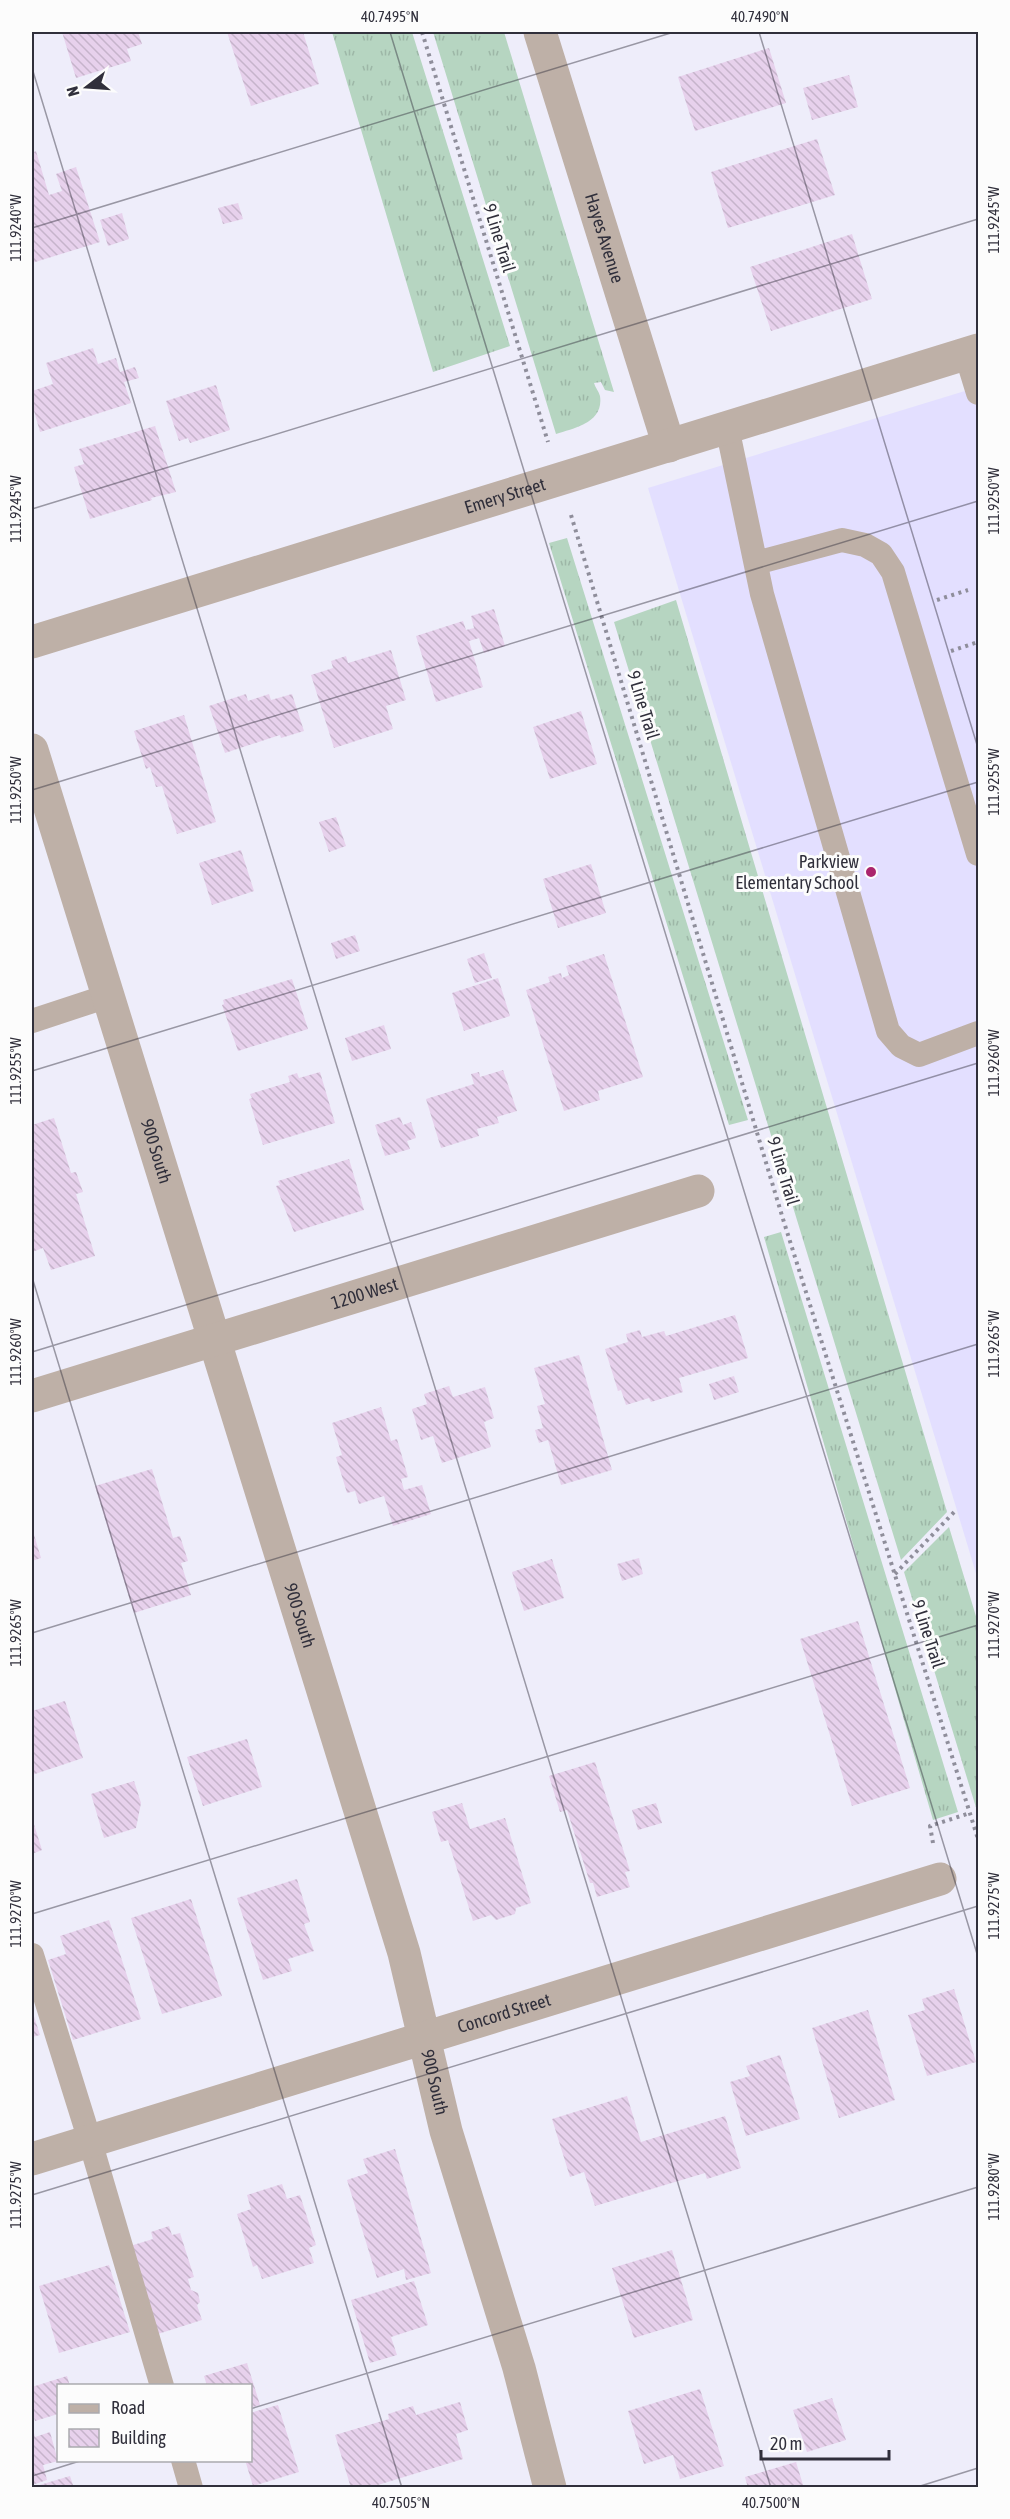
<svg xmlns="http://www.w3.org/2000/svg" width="1010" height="2519" font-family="'Asap Condensed',sans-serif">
  <defs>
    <pattern id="grass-tufts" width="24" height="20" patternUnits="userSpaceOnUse" patternTransform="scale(1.5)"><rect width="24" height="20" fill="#b6d5c1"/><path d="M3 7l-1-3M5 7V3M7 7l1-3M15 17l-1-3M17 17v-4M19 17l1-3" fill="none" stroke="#9db7a7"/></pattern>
    <pattern id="building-back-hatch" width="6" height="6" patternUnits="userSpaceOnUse" patternTransform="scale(1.5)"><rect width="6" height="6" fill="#e7d1ec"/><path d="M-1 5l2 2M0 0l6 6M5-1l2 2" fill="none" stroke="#c6b4cb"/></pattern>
  </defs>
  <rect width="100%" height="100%" fill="#eeedfa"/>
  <!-- built -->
  <path fill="#e3dfff" d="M978,387V1580L648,488Z"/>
  <!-- grass -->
  <path fill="url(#grass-tufts)" d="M332,32H412L510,346L433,372Z
    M433,32H504L614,392L605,390L601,382L594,383C595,387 599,392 600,396C604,423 574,428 556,434Z
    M567,538L748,1120L729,1125L549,543Z
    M676,600L947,1512L901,1560L614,622Z
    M781,1232L958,1812L933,1820L764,1237Z
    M949,1527L978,1623V1814L904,1572Z"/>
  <!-- building -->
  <path fill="url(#building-back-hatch)" d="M62,32H138L142,44L127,49L131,61L76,78Z
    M227,32H303L319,84L251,106Z
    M769,48L786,103L695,131L678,77Z
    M849,75L858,107L812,120L803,88Z
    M817,139L835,195L728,228L711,172Z
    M36,151L49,195L62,191L56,174L76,167L100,242L32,263V153Z
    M238,203L243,219L223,224L218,208Z
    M122,213L129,239L108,246L100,220Z
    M852,234L872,299L771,331L750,267Z
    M93,348L98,364L116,358L120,372L135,367L139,378L124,382L131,403L40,432L32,404V391L53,384L46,363Z
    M216,385L230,430L190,443L188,438L179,441L166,401Z
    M155,426L176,492L151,498L152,500L90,519L74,467L84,464L79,449Z
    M494,609L505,646L484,653L479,638L469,641L483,687L436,702L416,636L463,621L466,630L474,628L471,616Z
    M391,650L406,700L386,706L393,729L334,748L311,675L333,668L331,661L346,656L348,663Z
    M246,694L248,701L269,694L271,700L292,694L304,731L281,738L280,735L225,753L209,706Z
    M581,711L597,764L550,779L533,727Z
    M184,715L216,822L177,834L162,786L156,787L150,767L146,769L134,731Z
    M336,817L346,846L329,852L319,822Z
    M241,850L254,891L212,905L199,863Z
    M591,864L606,913L558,928L543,879Z
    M355,935L360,951L336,959L331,943Z
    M484,953L492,978L475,983L467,959Z
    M604,954L643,1077L598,1091L600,1100L564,1111L526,990L550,982L548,977L561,973L562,978L569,975L566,966Z
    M498,978L510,1016L464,1031L452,993Z
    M292,979L308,1029L238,1051L222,1005L224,1004L223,1000Z
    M384,1025L391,1049L352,1061L345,1038Z
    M503,1070L517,1111L497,1117L499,1123L477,1129L479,1136L441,1148L426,1099L474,1084L471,1074L479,1072L480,1077Z
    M320,1072L335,1123L263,1145L249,1099L252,1098L250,1094L290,1082L288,1076L297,1073L299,1078Z
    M400,1117L403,1125L411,1122L416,1138L407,1141L410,1149L385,1156L375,1125Z
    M54,1118L71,1173L76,1172L83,1192L76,1194L95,1256L51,1270L43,1248L32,1252V1125Z
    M349,1159L364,1210L294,1232L276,1186L280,1185L278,1181Z
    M735,1315L748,1358L679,1378L683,1392L651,1402L649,1398L626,1405L621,1390L618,1391L605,1349L628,1342L626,1334L640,1330L642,1337L664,1331L666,1336Z
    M579,1355L612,1470L561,1485L548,1440L539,1443L535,1430L543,1428L537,1406L545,1404L534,1368Z
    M734,1376L739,1392L714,1400L709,1384Z
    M449,1386L453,1397L485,1387L494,1418L484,1422L491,1447L442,1463L433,1436L421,1440L412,1409L427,1404L424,1394Z
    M381,1407L391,1441L397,1439L408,1477L401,1479L404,1490L422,1485L431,1514L393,1526L384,1496L359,1504L355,1491L347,1493L336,1457L342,1455L332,1423Z
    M152,1469L173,1538L180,1536L188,1561L181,1563L191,1595L134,1613L95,1486Z
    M32,1528L41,1558L32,1561Z
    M639,1558L643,1574L622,1581L617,1564Z
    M552,1559L564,1598L524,1611L512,1572Z
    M858,1621L910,1788L852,1806L800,1639Z
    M65,1701L83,1758L32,1775V1711Z
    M247,1739L262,1787L203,1806L187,1757Z
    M595,1762L630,1871L625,1872L630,1887L597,1897L593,1883H590L567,1810L560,1812L549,1776Z
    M134,1781L141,1803L136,1828L104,1838L91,1794Z
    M462,1803L470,1829L505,1818L531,1903L516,1908L515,1914L496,1920L491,1915L473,1921L448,1840L441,1842L432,1812Z
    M656,1803L662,1823L638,1830L632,1810Z
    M32,1818L42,1850L32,1854Z
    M297,1879L310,1922L304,1924L314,1951L288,1959L292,1971L263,1980L237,1898Z
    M191,1899L222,1996L162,2014L131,1918Z
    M109,1920L141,2019L73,2040L48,1960L66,1954L60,1936Z
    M954,1989L976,2062L927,2076L908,2015L925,2010L922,1999Z
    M32,2010L40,2035L32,2037Z
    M868,2010L895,2100L839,2118L812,2028Z
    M780,2055L800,2119L746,2136L730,2082L750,2076L746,2066Z
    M627,2096L641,2142L725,2116L741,2168L707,2179L705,2173L595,2206L584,2172L570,2177L552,2119Z
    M395,2149L431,2273L406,2280L404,2269L377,2278L347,2180L368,2173L363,2159Z
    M282,2184L287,2199L300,2195L316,2245L309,2248L314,2263L262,2279L257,2265L253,2267L237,2214L251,2209L247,2195Z
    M169,2226L172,2235L180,2233L194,2277L188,2279L191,2290L198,2293L200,2302L197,2305L202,2320L158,2334L130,2246L153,2239L151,2232Z
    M672,2250L693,2320L634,2338L612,2268Z
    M109,2265L130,2332L59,2353L39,2286Z
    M414,2281L428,2325L391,2337L397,2355L370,2363L351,2300Z
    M247,2363L260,2405L250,2408V2386H207L204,2376Z
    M67,2376L70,2386H58V2414L35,2421L32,2409V2387Z
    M700,2389L724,2466L680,2479L673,2455L644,2464L628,2411Z
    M832,2398L846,2440L807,2452L793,2410Z
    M460,2402L468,2430L456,2434L463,2459L368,2488H351L335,2435L389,2419L388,2414L413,2406L416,2415Z
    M278,2405L299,2472L253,2486L245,2460H250V2413Z
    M50,2432L58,2461L43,2465L47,2480L32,2485V2434L34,2433L35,2437Z
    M796,2462L804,2488H748L745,2477Z
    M70,2476L74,2488H34L33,2487Z"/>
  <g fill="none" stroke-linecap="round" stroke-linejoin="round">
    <!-- path -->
    <path stroke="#8f8e9b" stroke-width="4" stroke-dasharray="3 4.5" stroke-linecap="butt" d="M422,32L548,442
      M571,515L783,1219L978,1839
      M937,600L968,590
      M951,651L978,642
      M895,1574L957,1509
      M933,1843L930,1826L970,1813"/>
    <!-- service -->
    <path stroke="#beb0a7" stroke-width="24" d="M966,354L978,393
      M727,427L762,594L888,1031L901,1046L919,1055L978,1033
      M756,563L842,540L865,545L881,554L893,572L978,854
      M32,1021L108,996
      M32,1955L90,2141L162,2386
      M183,2460L191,2488"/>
    <!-- minor -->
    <g stroke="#beb0a7" stroke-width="33">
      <path id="s1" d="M540,32L669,446"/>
      <path id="s2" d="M32,642L978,350"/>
      <path id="s3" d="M32,750L404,1953L446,2131L519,2368L550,2488"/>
      <path id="s4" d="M32,1396L698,1191"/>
      <path id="s5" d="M32,2159L940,1879"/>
    </g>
  </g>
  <!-- ticks -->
  <path fill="none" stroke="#302f3b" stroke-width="1.5" stroke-opacity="0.45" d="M390,32L978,1957M759,32L978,748M32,68L771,2488M32,228L674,32M32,509L978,219M32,790L978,501M32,1071L978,782M32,1277L402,2488M32,1352L978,1063M32,1633L978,1344M32,1914L978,1625M32,2195L978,1906M250,2409L978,2187M32,2476L83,2460M32,2486V2488M914,2488L978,2468"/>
  <!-- markers -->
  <circle fill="#ab256d" stroke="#fcfcfc" stroke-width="2" cx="871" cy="872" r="6"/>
  <g text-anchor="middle" stroke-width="6" stroke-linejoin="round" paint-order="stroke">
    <!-- street labels -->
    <g font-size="18" fill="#302f3b" stroke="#fcfcfc">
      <text transform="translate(499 238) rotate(73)" y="6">9 Line Trail</text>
      <text dy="6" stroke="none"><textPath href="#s1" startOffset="216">Hayes Avenue</textPath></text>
      <text dy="6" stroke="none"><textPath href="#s2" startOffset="495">Emery Street</textPath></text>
      <text transform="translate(643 705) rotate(73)" y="6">9 Line Trail</text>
      <text dy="6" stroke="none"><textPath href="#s3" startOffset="420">900 South</textPath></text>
      <text transform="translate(783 1171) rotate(73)" y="6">9 Line Trail</text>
      <text dy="6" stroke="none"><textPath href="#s4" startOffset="348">1200 West</textPath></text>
      <text dy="6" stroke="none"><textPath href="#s3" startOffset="906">900 South</textPath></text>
      <text transform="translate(928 1634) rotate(72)" y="6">9 Line Trail</text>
      <text dy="6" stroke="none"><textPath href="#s5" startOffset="494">Concord Street</textPath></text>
      <text dy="6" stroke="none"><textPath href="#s3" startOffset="1392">900 South</textPath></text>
    </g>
    <!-- poi labels -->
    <g font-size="18" fill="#302f3b" stroke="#fcfcfc" text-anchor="end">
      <text x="859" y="868">Parkview<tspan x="859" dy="21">Elementary School</tspan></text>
    </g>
  </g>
  <!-- border -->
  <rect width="1010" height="2519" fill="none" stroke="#fcfcfc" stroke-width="66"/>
  <!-- legend -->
  <rect x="57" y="2384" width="195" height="78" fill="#fcfcfc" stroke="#aaaaaf" stroke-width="1.5"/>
  <rect x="69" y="2404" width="30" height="9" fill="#beb0a7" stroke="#aaaaaf" stroke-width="1.5"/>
  <text x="111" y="2414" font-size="18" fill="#302f3b">Road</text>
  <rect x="69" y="2429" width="30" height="18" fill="url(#building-back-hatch)" stroke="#aaaaaf" stroke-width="1.5"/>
  <text x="111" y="2444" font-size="18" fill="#302f3b">Building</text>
  <!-- north arrow -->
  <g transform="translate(87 87) rotate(253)" stroke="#fcfcfc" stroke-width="4.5" paint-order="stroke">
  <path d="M0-4.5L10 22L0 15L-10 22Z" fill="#302f3b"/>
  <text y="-9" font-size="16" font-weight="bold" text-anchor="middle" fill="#302f3b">N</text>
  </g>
  <!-- scale -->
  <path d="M761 2450v9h128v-9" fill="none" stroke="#302f3b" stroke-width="3"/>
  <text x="770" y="2450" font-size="18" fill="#302f3b" stroke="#fcfcfc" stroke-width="4.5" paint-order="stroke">20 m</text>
  <rect x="33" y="33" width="944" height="2453" fill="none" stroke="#302f3b" stroke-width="2"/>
  <g font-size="15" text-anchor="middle" fill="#302f3b">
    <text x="390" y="22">40.7495°N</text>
    <text x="760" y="22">40.7490°N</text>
    <text transform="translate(994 220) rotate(-90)" y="5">111.9245°W</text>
    <text transform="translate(16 228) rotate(-90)" y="5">111.9240°W</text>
    <text transform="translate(994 501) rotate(-90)" y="5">111.9250°W</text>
    <text transform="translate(16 509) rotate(-90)" y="5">111.9245°W</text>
    <text transform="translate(994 782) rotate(-90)" y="5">111.9255°W</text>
    <text transform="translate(16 790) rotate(-90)" y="5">111.9250°W</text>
    <text transform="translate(994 1063) rotate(-90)" y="5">111.9260°W</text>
    <text transform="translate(16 1071) rotate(-90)" y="5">111.9255°W</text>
    <text transform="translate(994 1344) rotate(-90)" y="5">111.9265°W</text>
    <text transform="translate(16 1352) rotate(-90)" y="5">111.9260°W</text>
    <text transform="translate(994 1625) rotate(-90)" y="5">111.9270°W</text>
    <text transform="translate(16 1633) rotate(-90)" y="5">111.9265°W</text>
    <text transform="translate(994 1906) rotate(-90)" y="5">111.9275°W</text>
    <text transform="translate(16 1914) rotate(-90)" y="5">111.9270°W</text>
    <text transform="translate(994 2187) rotate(-90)" y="5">111.9280°W</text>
    <text transform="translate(16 2195) rotate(-90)" y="5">111.9275°W</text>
    <text x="401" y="2508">40.7505°N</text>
    <text x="771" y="2508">40.7500°N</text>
  </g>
</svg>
